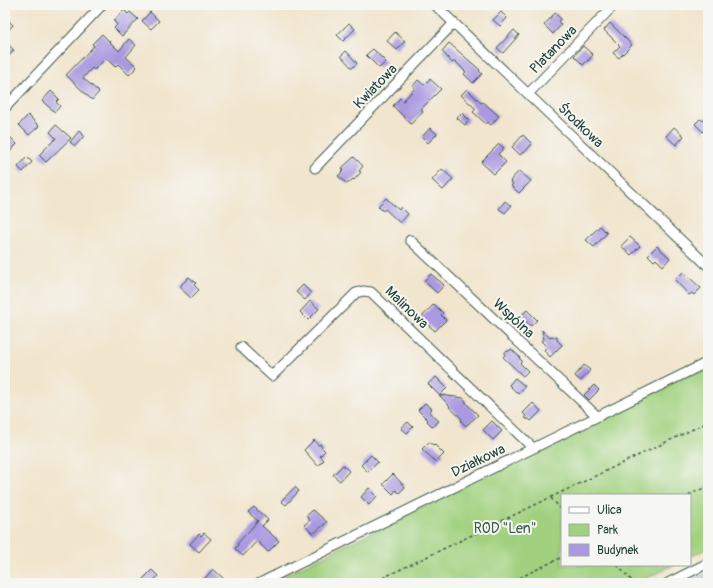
<svg xmlns="http://www.w3.org/2000/svg" width="713" height="588" font-family="Pangolin,sans-serif">
  <rect width="100%" height="100%" fill="#f6f6f2"/>
  <filter id="ink" filterUnits="userSpaceOnUse"><feTurbulence type="fractalNoise" baseFrequency=".025" numOctaves="2"/><feDisplacementMap in="SourceGraphic" scale="8" xChannelSelector="R" yChannelSelector="G"/><feConvolveMatrix kernelMatrix="1 2 1 2 8 2 1 2 1" color-interpolation-filters="sRGB"/></filter>
  <filter id="wash" filterUnits="userSpaceOnUse"><feTurbulence type="fractalNoise" baseFrequency=".012" numOctaves="4" result="noise"/><feDisplacementMap in="SourceGraphic" scale="16" xChannelSelector="R" yChannelSelector="G"/><feGaussianBlur stdDeviation="0.9" result="paint"/><feColorMatrix in="noise" values="0 0 0 0 0 0 0 0 0 0 0 0 0 0 0 0 0 1.4 0 .05"/><feComposite in="paint" operator="in"/></filter>
  <g filter="url(#wash)">
    <rect width="100%" height="100%" fill="#f1e5cd"/>
    <!-- industrial -->
    <path fill="#bac4de" d="M708,570V583H682Z"/>
    <!-- green -->
    <path fill="#a1d17f" stroke="#60875a" d="M708,365V548L690,557V495H562V565H674L637,583H269Z"/>
    <g id="blocks">
      <!-- building -->
      <path fill="#aa98e1" d="M124,10L128,14L130,12L138,19L122,36L114,28L117,25L114,21Z
        M150,12L159,21L151,29L142,21Z
        M501,12L507,18L500,26L493,20Z
        M555,13L561,19L558,21L561,25L553,34L544,25Z
        M5,17L13,25L5,34Z
        M349,23L355,29L343,41L337,35Z
        M610,23L632,45L619,58L613,53L620,46L604,30Z
        M514,30L519,35L503,53L497,48Z
        M395,32L405,41L397,50L387,41Z
        M102,34L119,51L129,39L136,45L126,57L137,67L129,75L118,64L115,67L106,58L94,70L92,68L83,78L99,92L92,100L66,75L94,46L92,44Z
        M5,42L14,50L5,60Z
        M449,43L480,70L479,71L482,74L473,83L464,74L466,72L455,61L452,63L442,51Z
        M583,46L593,55L588,61V60L583,65L574,56Z
        M373,49L386,62L379,68L366,55Z
        M346,51L357,63L352,68L341,56Z
        M430,79L441,89L421,109L423,111L411,124L393,106L400,98L403,101L415,88L413,86L418,80L424,85Z
        M467,89L481,103L483,102L499,116L491,125L488,122L486,124L473,112L476,109L461,95Z
        M51,91L59,99L56,102L60,106L55,112L42,101Z
        M462,113L469,120L465,125L457,118Z
        M28,115L39,126L29,135L19,125Z
        M708,115V126L703,132L695,124L700,119L703,121Z
        M56,125L71,138L46,162L39,155L56,138L50,132Z
        M674,127L684,136L676,145L666,136Z
        M430,128L437,134L428,143L422,137Z
        M79,131L84,136L75,146L70,142Z
        M5,132L17,144L5,157Z
        M523,135L532,144L524,153L523,152L520,155L512,147Z
        M499,144L504,148L498,154L506,162L494,174L481,162Z
        M27,157L32,162L23,172L18,167Z
        M354,157L363,166L359,171L361,172L354,180L353,179L347,184L338,176L344,170L342,168Z
        M442,169L453,179L443,190L432,180Z
        M519,171L531,181L519,193L511,186L513,184L510,181Z
        M386,198L399,210L401,207L408,214L400,223L385,209L383,211L378,206Z
        M505,201L511,206L505,213L499,209Z
        M600,226L607,233L594,247L586,240Z
        M630,237L640,246L631,255L621,246Z
        M657,246L670,258L663,266L656,259L654,261L648,255Z
        M683,272L701,288L694,295L692,293L689,295L675,280Z
        M431,274L444,285L437,293L424,281Z
        M189,277L196,283L194,285L199,290L191,298L179,287Z
        M303,285L311,293L305,300L296,292Z
        M310,301L319,309L308,320L300,312Z
        M434,304L443,313L441,315L446,320L435,331L427,324L425,326L419,320Z
        M527,310L537,320L531,326L520,316Z
        M542,330L550,338L552,336L554,337H557V340L562,345L550,357L544,350L547,347L541,341L544,339Z
        M511,349L520,357L519,358L522,361L520,363L528,371L523,376L503,357L505,355V352L509,351Z
        M584,365L590,370L581,381L575,376Z
        M436,377L447,388L440,395L463,398L466,401V403L478,415L466,426L461,421L462,419L449,407L450,406L428,384Z
        M515,378L525,386L518,394L509,385Z
        M594,385L599,390L589,400L584,395Z
        M425,403L432,409L429,412L439,421L433,427L427,421L428,420L418,410Z
        M533,403L541,411L531,421L529,419H526L525,415L523,413Z
        M492,421L502,431L493,440L483,430Z
        M408,422L413,427L407,433L401,428Z
        M314,440L318,445L321,444V447L325,451L320,456L324,460L318,466L304,450Z
        M429,442L433,445L434,444L444,454L436,462L422,449Z
        M371,455L378,462L368,472L361,465Z
        M343,465L349,471L340,481L333,475Z
        M393,474L405,487L399,493L396,490L393,494L383,484Z
        M295,487L299,491L286,505L281,501Z
        M369,488L377,496L369,505L361,497Z
        M254,507L268,520L262,526L279,541L268,552L257,541L243,556L235,549L238,545L237,544L258,521L248,512Z
        M313,510L327,522L313,534L304,525L310,520L306,516Z
        M204,533L211,539L199,552L190,544L199,534L201,536Z
        M213,569L223,578L219,583H209L204,579Z
        M152,570L158,576L152,583H139Z"/>
    </g>
  </g>
  <g filter="url(#ink)">
    <use href="#blocks" fill-opacity="0" stroke="#3e564b" stroke-width="1"/>
    <g fill="none" stroke-linecap="round" stroke-linejoin="round">
      <defs>
        <path id="minor" d="M435,5L708,266
          M528,94L614,5
          M5,108L102,5
          M315,168L454,23
          M410,240L597,416
          M241,347L272,376L356,293L363,291L371,292L533,448
          M260,583L708,362
          M668,583L708,563"/>
      </defs>
      <!-- minor casing -->
      <use href="#minor" stroke="#3e564b" stroke-width="11"/>
      <!-- path -->
      <path stroke="#3e564b" stroke-width="1.5" stroke-dasharray="3 3" stroke-linecap="butt" d="M689,495L708,486
        M551,498L562,510
        M617,565L634,583
        M372,583L708,422
        M509,583L562,557"/>
      <!-- minor -->
      <use href="#minor" stroke="#fff" stroke-width="9"/>
    </g>
  </g>
  <g text-anchor="middle" stroke-width="4" stroke-linejoin="round" paint-order="stroke">
    <!-- street labels -->
    <g font-size="14" fill="#1f3d34" stroke="#f6f6f2">
      <text transform="translate(553 49) rotate(-46)" y="5">Platanowa</text>
      <text transform="translate(375 86) rotate(-46)" y="5">Kwiatowa</text>
      <text transform="translate(581 125) rotate(44)" y="5">Środkowa</text>
      <text transform="translate(407 307) rotate(44)" y="5">Malinowa</text>
      <text transform="translate(514 318) rotate(43)" y="5">Wspólna</text>
      <text transform="translate(478 460) rotate(-26)" y="5">Działkowa</text>
    </g>
    <!-- park labels -->
    <g font-size="14" fill="#395b43" stroke="#f6f6f2">
      <text x="505" y="533">ROD "Len"</text>
    </g>
  </g>
  <!-- margin -->
  <rect width="713" height="588" fill="none" stroke="#f6f6f2" stroke-width="20"/>
  <!-- legend -->
  <rect x="561" y="494" width="130" height="72" fill="#f6f6f2" stroke="#a0aca6"/>
  <rect x="569" y="507" width="20" height="6" fill="#ffffff" stroke="#a0aca6"/>
  <text x="597" y="514" font-size="12" fill="#1f3d34">Ulica</text>
  <rect x="569" y="524" width="20" height="12" fill="#a1d17f" stroke="#a0aca6"/>
  <text x="597" y="534" font-size="12" fill="#1f3d34">Park</text>
  <rect x="569" y="544" width="20" height="12" fill="#aa98e1" stroke="#a0aca6"/>
  <text x="597" y="554" font-size="12" fill="#1f3d34">Budynek</text>
</svg>
